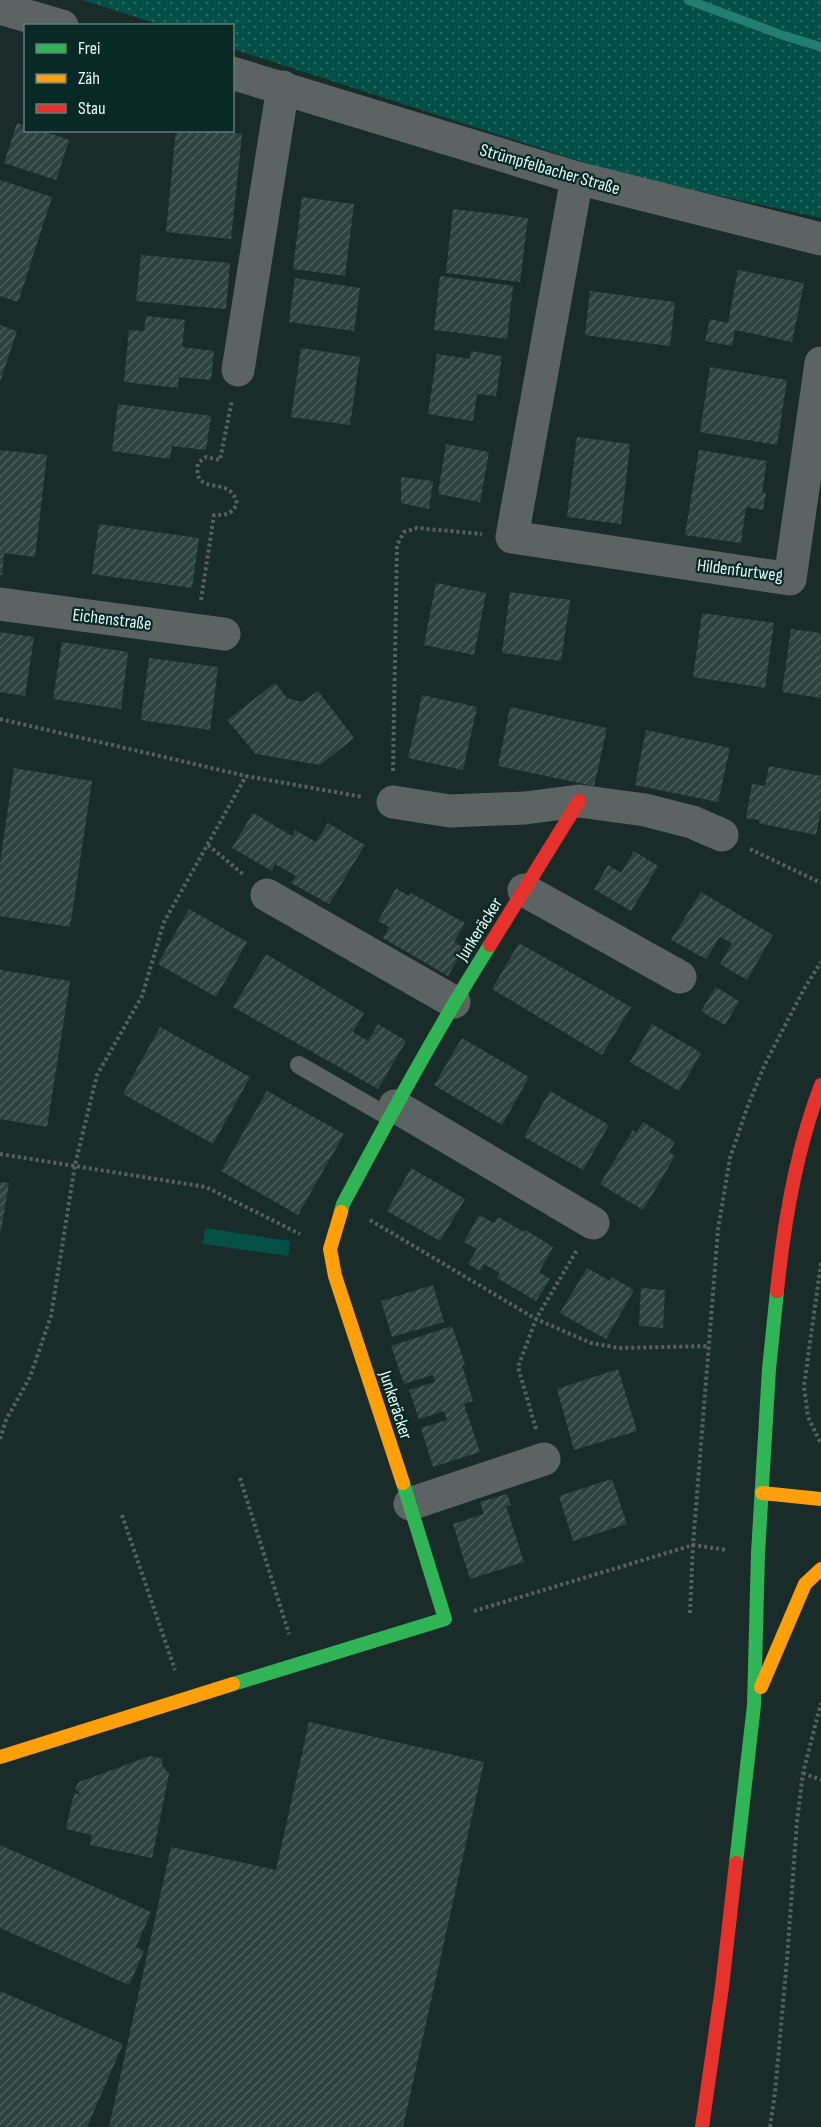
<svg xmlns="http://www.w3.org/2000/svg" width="821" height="2127" font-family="'Sofia Sans Condensed',sans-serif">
  <defs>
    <pattern id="garden-dots" width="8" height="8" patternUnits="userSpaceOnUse" patternTransform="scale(1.5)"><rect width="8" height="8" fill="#045047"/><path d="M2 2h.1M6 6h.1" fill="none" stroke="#296a62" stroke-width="1.8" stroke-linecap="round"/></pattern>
    <pattern id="building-hatch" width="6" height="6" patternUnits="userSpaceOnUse" patternTransform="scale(1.5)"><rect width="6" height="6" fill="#2e4340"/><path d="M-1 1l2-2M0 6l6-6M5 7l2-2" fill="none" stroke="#4c5f5c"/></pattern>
  </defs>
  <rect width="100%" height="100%" fill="#1a2c29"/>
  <!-- park -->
  <path fill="#045047" d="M205,1228L290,1241L288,1256L203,1244Z"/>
  <!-- garden -->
  <path fill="url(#garden-dots)" d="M82,0H821V218L620,174L233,49L232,26L161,25Z"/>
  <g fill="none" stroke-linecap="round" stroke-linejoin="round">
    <!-- stream -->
    <path stroke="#237d70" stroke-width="9" d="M688,0L782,35L821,47"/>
  </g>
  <!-- building -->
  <path fill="url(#building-hatch)" d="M17,123L26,126V130H40L69,140L56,180L4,163Z
    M176,130H206L242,134L231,239L166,232Z
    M0,180L52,197L18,302L0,296Z
    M302,197L354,204L345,276L293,269Z
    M453,209L528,218L520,282L446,273Z
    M141,255L230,263L226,309L136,301Z
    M738,270L804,283L792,342L735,330L732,346L705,341L710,319L728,323Z
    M440,276L513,286L507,339L434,330Z
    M295,278L360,288L354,331L289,322Z
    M590,291L675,302L670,346L585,335Z
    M146,316L185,320L182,347L214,351L211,380L179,377L178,388L124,382L129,330L144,331Z
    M0,325L17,331L0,382Z
    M301,348L360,357L350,425L291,417Z
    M471,351L502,356L496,396L477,394L473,421L428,414L437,354L470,359Z
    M710,367L787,380L777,445L700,432Z
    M118,404L211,416L206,450L172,446L170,459L112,451Z
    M577,437L630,444L621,524L567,517Z
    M446,444L489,452L480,502L438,494Z
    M0,450L47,455L35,557L4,553L2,575H0Z
    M699,450L767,461L762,492L766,493L763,510L746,507L741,543L685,535Z
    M401,477L433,481L429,509L401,503Z
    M99,524L199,538L192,588L92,574Z
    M436,583L486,593L474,655L424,645Z
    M510,592L570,600L561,661L502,653Z
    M702,613L774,623L765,688L693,677Z
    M791,629L821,633V698L782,692Z
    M0,632L34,637L25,696L0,692Z
    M62,642L128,652L121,709L53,699Z
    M149,658L218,667L210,730L141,720Z
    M275,683L287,698L302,702L318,691L354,738L320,765L256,754L227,720Z
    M422,695L477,707L463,770L408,758Z
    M510,707L607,728L594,786L498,766Z
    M646,730L730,748L718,802L635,785Z
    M769,766L821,776V810L816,835L759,823V820L746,818L752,784L765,786Z
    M14,768L92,781L70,927L0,916V863Z
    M253,813L292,836L295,830L316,842L328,823L365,845L329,904L291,883L296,876L275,864L272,871L232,848Z
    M634,851L658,866L631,911L594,889L608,865L621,873Z
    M396,888L409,896L411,893L465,923L454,942L464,948L448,976L383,938L389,927L378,921Z
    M701,892L773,935L747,980L720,964L732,943L720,937L706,959L671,940Z
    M189,909L247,942L216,997L158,964Z
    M519,943L631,1007L602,1055L492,989Z
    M266,954L364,1013L353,1032L368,1041L378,1024L406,1041L378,1089L233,1007Z
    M0,970L70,981L47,1127L0,1119Z
    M716,987L739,1001L725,1025L701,1011Z
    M652,1024L701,1053L679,1091L630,1062Z
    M160,1027L250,1077L213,1144L123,1094Z
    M462,1038L529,1077L502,1125L434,1085Z
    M267,1091L344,1134L298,1215L221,1171Z
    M550,1091L609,1125L583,1170L524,1137Z
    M643,1122L675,1142L669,1152L675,1156L643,1210L600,1184L633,1130L636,1133Z
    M411,1168L465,1199L440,1241L387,1211Z
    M0,1182L9,1183L1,1231H0Z
    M479,1215L494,1223L498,1217L524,1232L526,1230L553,1247L539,1272L550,1279L536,1301L497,1278L500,1273L484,1264L480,1271L468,1264L477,1249L464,1242Z
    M587,1268L610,1281L612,1277L634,1290L606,1339L560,1313Z
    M433,1285L444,1322L392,1337L381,1301Z
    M641,1288L665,1290L663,1328L639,1326Z
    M452,1326L465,1364L462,1365L473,1401L464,1404L480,1452L433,1467L421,1428L447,1420L444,1411L419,1419L409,1390L435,1382L433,1375L404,1384L391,1346Z
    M618,1369L637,1431L574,1450L557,1389Z
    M612,1479L627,1524L573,1541L559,1496Z
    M507,1494L511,1505L506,1506L524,1562L470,1579L453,1524L484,1514L480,1502Z
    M309,1722L484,1762L403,2127H109L171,1847L276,1870Z
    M150,1756L163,1759L162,1765L169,1774L152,1858L90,1845L92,1835L66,1829L74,1793L82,1795L75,1789L79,1782Z
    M0,1845L151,1912L136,1947L144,1951L129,1985L0,1928Z
    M0,1991L123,2044L87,2127H0Z"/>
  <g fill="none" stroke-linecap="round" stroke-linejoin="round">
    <!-- path -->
    <path stroke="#56615f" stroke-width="4" stroke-dasharray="3 3" stroke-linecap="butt" d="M201,600L214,515C225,515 231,515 237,504C231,473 192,499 198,463L206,457L220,460L232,400
      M0,719L246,776L363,797
      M393,771L397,545L404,532L417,528L482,534
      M208,845L244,875
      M750,849L821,883
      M0,1154L206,1187L300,1234
      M370,1220L536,1319L591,1343L619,1348L709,1346
      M821,1263L804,1386L808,1417L821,1444
      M536,1429L518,1367L536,1319L577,1250
      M0,1439L6,1420L30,1377L51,1316L75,1165L97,1075L142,996L164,922L246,776
      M240,1478L289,1634
      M122,1515L175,1670
      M474,1611L693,1545L727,1550
      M690,1613L693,1545L718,1230L730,1158L747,1108L765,1064L804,989L821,962
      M803,1773L821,1780
      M770,2127L775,2093L787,1959L797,1821L803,1773L821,1703"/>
    <!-- lane -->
    <path stroke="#5c6463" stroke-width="18" d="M299,1065L389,1117"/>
    <!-- street -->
    <path stroke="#5c6463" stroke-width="33" d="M0,8L62,26
      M232,73L577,178L821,239
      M577,178L512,537L790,579L821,363
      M238,370L283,87
      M0,604L224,634
      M393,802L450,811L525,808L579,801L645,810L692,822L722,835
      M524,890L680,977
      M267,895L454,1002
      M395,1106L593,1223
      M410,1504L544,1459"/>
    <!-- fast -->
    <path stroke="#30b455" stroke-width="14" d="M341,1212L343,1204C390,1116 437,1029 490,945
      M233,1684L445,1619L403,1483
      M736,1863L754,1705L758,1553L769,1369L777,1291"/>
    <!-- slow -->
    <path stroke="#ff9f0a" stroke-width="14" d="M341,1212L330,1249L335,1276L403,1483
      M762,1493L821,1499
      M761,1687L805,1584L821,1569
      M0,1757L233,1684"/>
    <!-- jam -->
    <path stroke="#e5322d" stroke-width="14" d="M490,945L579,801
      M777,1291C784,1222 796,1150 821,1085
      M702,2127L722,1987L736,1863"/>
  </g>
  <g text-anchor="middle" stroke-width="4.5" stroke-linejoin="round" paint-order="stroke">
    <!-- street labels -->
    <g font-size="18" fill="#e7f9f5" stroke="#082924">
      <text transform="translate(550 169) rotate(16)" y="6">Strümpfelbacher Straße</text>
      <text transform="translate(740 570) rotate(7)" y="6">Hildenfurtweg</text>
      <text transform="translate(112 619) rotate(7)" y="6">Eichenstraße</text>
      <text transform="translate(479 929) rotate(-58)" y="6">Junkeräcker</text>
      <text transform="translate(396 1405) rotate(72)" y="6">Junkeräcker</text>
    </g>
  </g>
  <!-- legend -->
  <rect x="24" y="24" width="210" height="108" fill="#082924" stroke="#617c78" stroke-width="1.5"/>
  <rect x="36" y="44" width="30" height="9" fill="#30b455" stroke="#617c78" stroke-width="1.5"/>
  <text x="78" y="54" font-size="18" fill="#e7f9f5">Frei</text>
  <rect x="36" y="74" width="30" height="9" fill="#ff9f0a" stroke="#617c78" stroke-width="1.5"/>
  <text x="78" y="84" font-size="18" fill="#e7f9f5">Zäh</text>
  <rect x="36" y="104" width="30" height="9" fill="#e5322d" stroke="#617c78" stroke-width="1.5"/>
  <text x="78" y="114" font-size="18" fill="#e7f9f5">Stau</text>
</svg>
